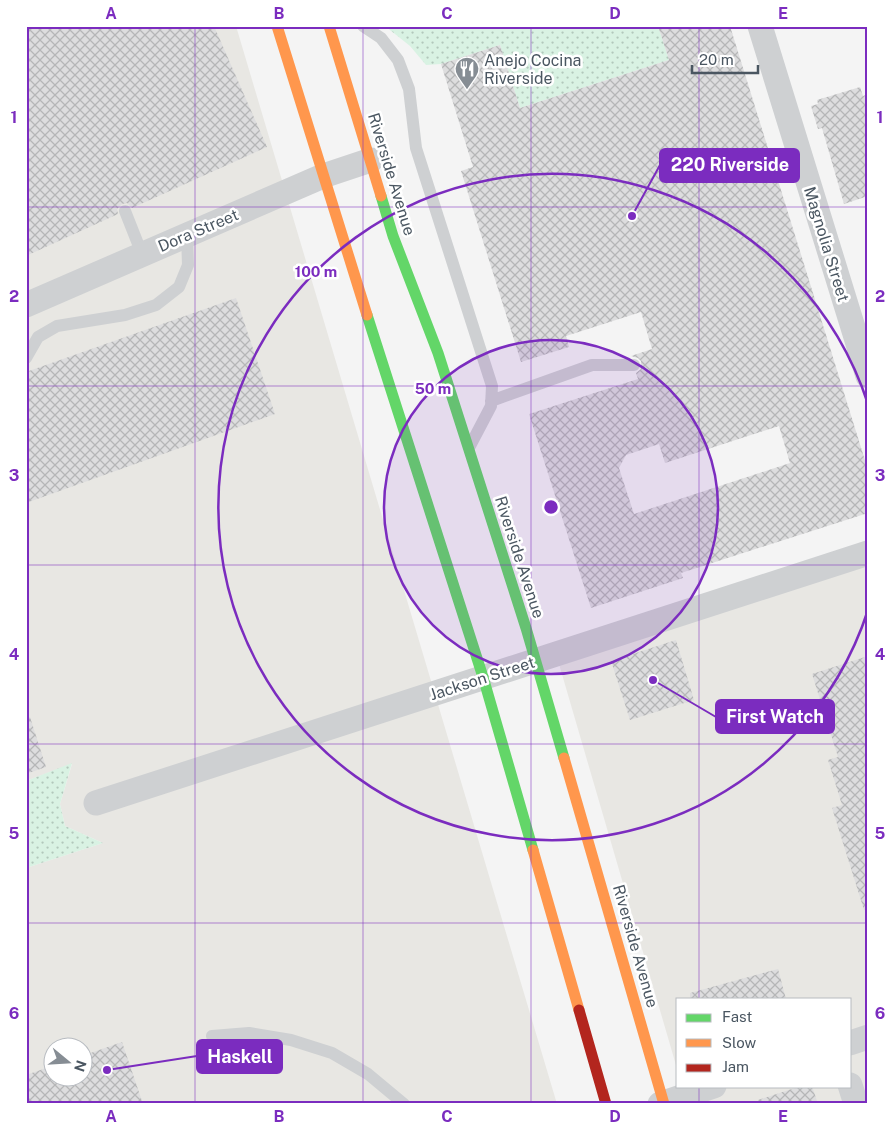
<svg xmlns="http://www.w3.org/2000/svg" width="894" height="1130" font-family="'Public Sans',sans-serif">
  <defs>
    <pattern id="grass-dots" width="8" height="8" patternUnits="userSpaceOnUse" patternTransform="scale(1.25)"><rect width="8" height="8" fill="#d9f2e3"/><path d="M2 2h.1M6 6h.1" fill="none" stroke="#b2c7bb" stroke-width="1.8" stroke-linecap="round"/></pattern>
    <pattern id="building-cross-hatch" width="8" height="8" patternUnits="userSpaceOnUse" patternTransform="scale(1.25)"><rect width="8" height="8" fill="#ddddde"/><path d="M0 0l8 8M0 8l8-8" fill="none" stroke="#b5b6b7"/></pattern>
  </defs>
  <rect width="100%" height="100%" fill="#f4f4f4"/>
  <!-- commercial -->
  <path fill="#e8e7e3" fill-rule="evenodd" d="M26,26H236L557,1104H26V868L103,843L65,826L60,804L72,764L26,781ZM52,1048H82V1078H52Z
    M868,563V1104H686L682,1086H850V999H678V1072L559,664Z"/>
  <!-- grass -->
  <path fill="url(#grass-dots)" d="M385,26H658L669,60L520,108L500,45L441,64L426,65L410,46Z
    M72,763L60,804L65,826L103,843L26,868V781Z"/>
  <!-- building -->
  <path fill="url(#building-cross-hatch)" fill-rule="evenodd" d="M26,26H214L267,147L132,208L127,203L122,204L117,209L118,214L26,256Z
    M658,26H730L868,470V513L681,573L683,578L591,608L529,414L638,379L636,373L641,369V361L638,358L631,356L652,349L641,312L566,336L569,347L521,362L461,171L473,167L441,64L500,45L520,108L669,60ZM779,426L790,463L634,514L619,468L626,455L659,444L665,463Z
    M860,87L863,96L868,94V196L844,204L822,128L818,129L811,106L818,104L817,100Z
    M236,298L275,414L26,503V372Z
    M676,640L694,700L630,720L611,661Z
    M868,656V910H864L832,808L842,805L828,760L838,757L812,674Z
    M26,717H30L46,767L26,774Z
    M778,969L786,999H690V993Z
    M122,1042L143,1104H26V1075L52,1066V1078H82V1056Z
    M801,1086H812L818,1104H759L758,1100Z"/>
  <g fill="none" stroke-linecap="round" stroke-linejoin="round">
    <!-- lane -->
    <path stroke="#ced0d2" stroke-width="12" d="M363,26L381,38L398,60L409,89L416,148L492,386L491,406L470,446
      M125,211L142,254
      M26,358L38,337L57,326L125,315L156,305L179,287L188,265L187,235
      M491,401L592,365H634
      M212,1036L249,1033L291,1040L332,1053L368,1074L404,1104"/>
    <!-- street -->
    <path stroke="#ced0d2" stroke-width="25" d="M760,26L868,376
      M26,305L323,176L371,160
      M96,803L868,553
      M850,1043L868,1037
      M850,1085L856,1104
      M660,1104L714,1086"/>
    <!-- fast -->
    <path stroke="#63d668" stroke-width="11" d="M381,196L393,236L438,353L526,628L564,758
      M367,315L483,677L533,850"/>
    <!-- slow -->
    <path stroke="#ff974d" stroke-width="11" d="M277,26L367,315
      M329,26L381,196
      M564,758L664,1104
      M533,850L579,1010"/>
    <!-- jam -->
    <path stroke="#b3261e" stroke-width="11" d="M579,1010L606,1104"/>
  </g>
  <!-- grid -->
  <path fill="none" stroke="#7b2cbf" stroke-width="1" stroke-opacity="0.55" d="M195,26V1104M363,26V1104M531,26V1104M699,26V999M26,207H868M26,386H868M26,565H868M26,744H868M26,923H868M699,1086V1104"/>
  <!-- distance rings -->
  <circle cx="551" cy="507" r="167" fill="#7b2cbf" fill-opacity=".12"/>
  <g fill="none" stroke="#7b2cbf" stroke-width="2.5">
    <circle cx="551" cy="507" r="167"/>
    <path d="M868 610A333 333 0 1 1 868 404"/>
  </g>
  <!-- icons -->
  <defs>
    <symbol id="restaurant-pin" viewBox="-11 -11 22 30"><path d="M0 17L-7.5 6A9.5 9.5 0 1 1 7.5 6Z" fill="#868d94" stroke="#fff"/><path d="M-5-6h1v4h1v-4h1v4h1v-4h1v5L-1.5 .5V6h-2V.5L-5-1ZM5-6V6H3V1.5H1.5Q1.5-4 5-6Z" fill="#fff"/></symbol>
  </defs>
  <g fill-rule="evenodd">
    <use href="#restaurant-pin" x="453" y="55" width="28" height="38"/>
  </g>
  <g text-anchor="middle" stroke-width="5" stroke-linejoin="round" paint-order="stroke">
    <!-- poi labels -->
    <g font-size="16" fill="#4a5661" stroke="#fff" text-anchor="start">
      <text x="484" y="66">Anejo Cocina<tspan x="484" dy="18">Riverside</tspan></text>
    </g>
    <!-- street labels -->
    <g font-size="16" fill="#4a5661" stroke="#fff">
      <text transform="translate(392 174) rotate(73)" y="6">Riverside Avenue</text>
      <text transform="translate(198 230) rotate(-23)" y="6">Dora Street</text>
      <text transform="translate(827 244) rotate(73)" y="6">Magnolia Street</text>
      <text transform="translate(520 557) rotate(72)" y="6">Riverside Avenue</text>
      <text transform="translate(482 678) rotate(-18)" y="6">Jackson Street</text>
      <text transform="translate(636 946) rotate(74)" y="6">Riverside Avenue</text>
    </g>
  </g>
  <circle cx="551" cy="507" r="8" fill="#7b2cbf" stroke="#fff" stroke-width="2.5"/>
  <g font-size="15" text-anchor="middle" font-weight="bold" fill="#7b2cbf" stroke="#fff" stroke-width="5" stroke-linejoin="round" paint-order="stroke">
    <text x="316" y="277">100 m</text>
    <text x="433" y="394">50 m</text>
  </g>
  <!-- callouts -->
  <path fill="none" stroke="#7b2cbf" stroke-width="2" d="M632 216L660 165M653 680L716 717M107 1070L197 1056"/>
  <g fill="#7b2cbf" stroke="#fff" stroke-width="2">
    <circle cx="632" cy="216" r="5"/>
    <circle cx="653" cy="680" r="5"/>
    <circle cx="107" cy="1070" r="5"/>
  </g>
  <g fill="#7b2cbf" stroke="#7b2cbf" stroke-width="2">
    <rect x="660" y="149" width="139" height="33" rx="5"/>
    <rect x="716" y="700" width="118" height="33" rx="5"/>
    <rect x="197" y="1040" width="85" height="33" rx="5"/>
  </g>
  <g font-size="18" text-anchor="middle" font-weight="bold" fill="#fff">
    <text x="730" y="171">220 Riverside</text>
    <text x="775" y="723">First Watch</text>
    <text x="240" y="1063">Haskell</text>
  </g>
  <!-- border -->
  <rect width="894" height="1130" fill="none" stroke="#ffffff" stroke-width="55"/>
  <!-- legend -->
  <rect x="676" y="998" width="175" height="90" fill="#ffffff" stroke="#b7bbc0"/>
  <rect x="686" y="1014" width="25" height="8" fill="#63d668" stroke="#b7bbc0"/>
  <text x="722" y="1022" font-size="15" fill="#4a5661">Fast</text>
  <rect x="686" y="1039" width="25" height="8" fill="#ff974d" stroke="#b7bbc0"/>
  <text x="722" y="1048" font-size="15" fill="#4a5661">Slow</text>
  <rect x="686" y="1064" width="25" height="8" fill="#b3261e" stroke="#b7bbc0"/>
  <text x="722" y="1072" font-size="15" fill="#4a5661">Jam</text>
  <!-- north arrow -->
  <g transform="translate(68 1062) rotate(108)"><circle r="24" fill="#ffffff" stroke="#b7bbc0"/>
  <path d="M0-4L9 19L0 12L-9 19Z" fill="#868d94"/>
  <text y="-8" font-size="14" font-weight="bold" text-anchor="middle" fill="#4a5661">N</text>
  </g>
  <!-- scale -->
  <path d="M692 65v8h66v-8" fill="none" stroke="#4a5661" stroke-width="2.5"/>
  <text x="699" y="65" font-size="15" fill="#4a5661" stroke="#ffffff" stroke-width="4" paint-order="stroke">20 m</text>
  <rect x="28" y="28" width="838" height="1074" fill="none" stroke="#7b2cbf" stroke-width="2"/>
  <g font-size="16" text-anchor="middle" font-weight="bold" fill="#7b2cbf">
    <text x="111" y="19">A</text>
    <text x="279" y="19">B</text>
    <text x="447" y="19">C</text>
    <text x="615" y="19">D</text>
    <text x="783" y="19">E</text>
    <text x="14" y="123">1</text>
    <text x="880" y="123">1</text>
    <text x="14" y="302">2</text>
    <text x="880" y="302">2</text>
    <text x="14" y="481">3</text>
    <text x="880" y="481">3</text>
    <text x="14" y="660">4</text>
    <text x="880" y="660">4</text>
    <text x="14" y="839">5</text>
    <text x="880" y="839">5</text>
    <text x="14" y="1019">6</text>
    <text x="880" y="1019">6</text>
    <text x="111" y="1122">A</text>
    <text x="279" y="1122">B</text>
    <text x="447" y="1122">C</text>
    <text x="615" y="1122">D</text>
    <text x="783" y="1122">E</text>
  </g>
</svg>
